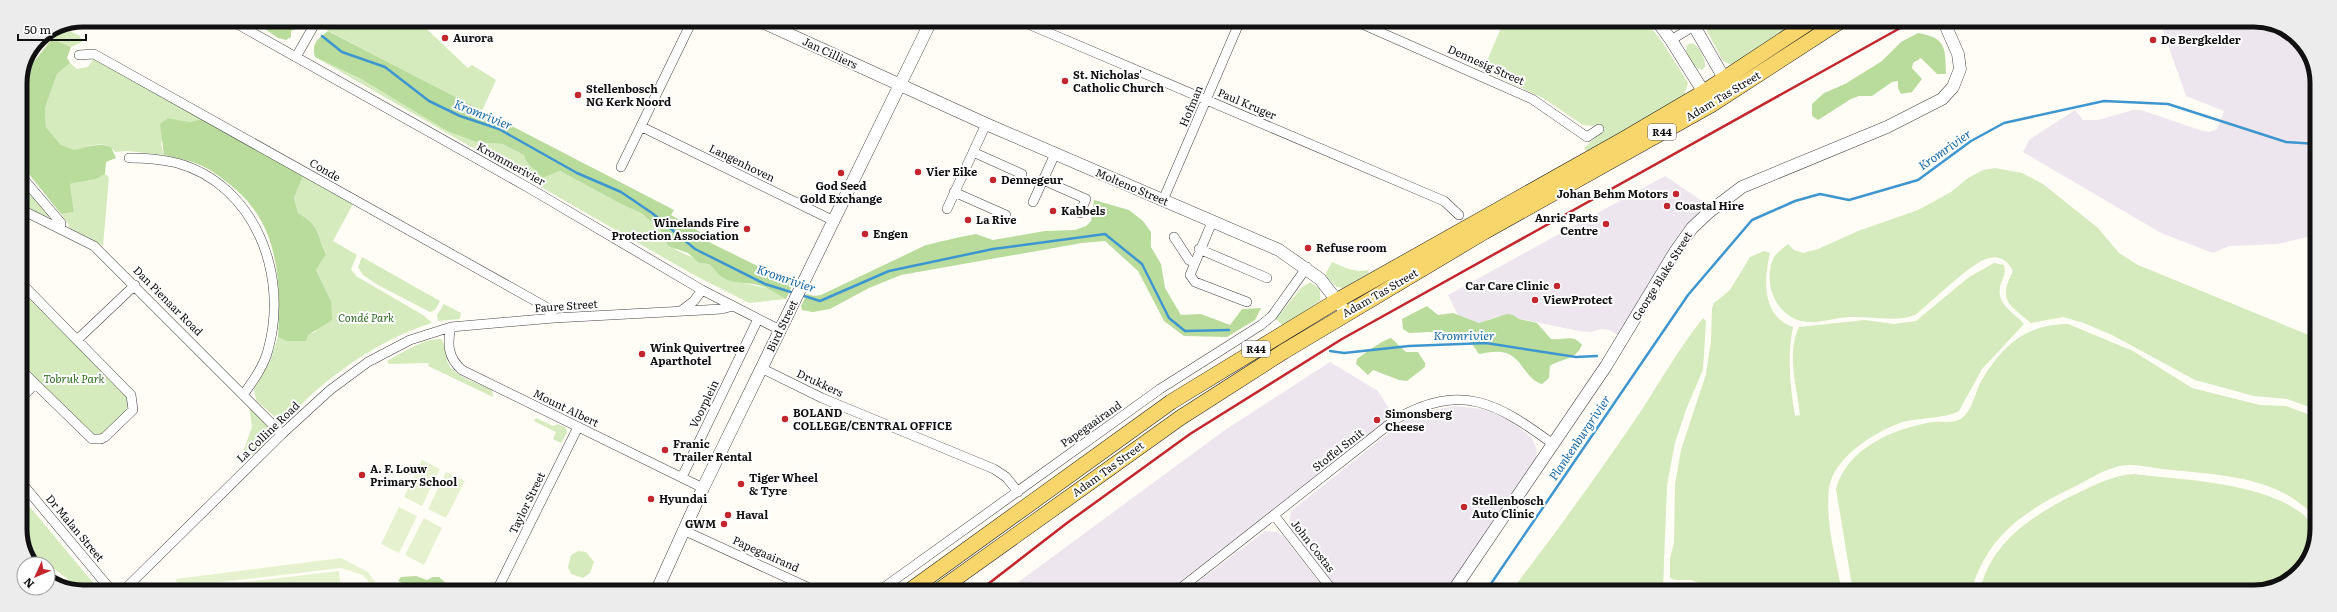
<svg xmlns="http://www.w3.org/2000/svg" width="2337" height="612" font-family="Literata,serif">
  <rect width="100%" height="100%" fill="#fffdf5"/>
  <!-- industrial -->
  <path fill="#eee6ef" d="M2160,22H2270L2302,42L2317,78L2316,235L2278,244L2229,246L2213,253L2161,233L2023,152L2029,140L2075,110L2083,120H2098L2133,110H2141L2200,130L2209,132L2217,129L2224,111L2186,96Z
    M1665,176L1708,205L1674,242L1618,335L1610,330L1601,329L1591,332L1579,331L1516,318L1496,317L1479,323L1458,315L1448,295Z
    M1330,362L1378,391L1393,415L1168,591H1006L1225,430Z
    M1455,406L1482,409L1507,418L1532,438L1537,450L1536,459L1446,591H1339L1291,530L1289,524L1291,511L1404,421L1424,412Z
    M1265,531L1277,532L1284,537L1326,591H1186Z"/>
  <!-- green -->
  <path fill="#d5ebbd" d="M329,20H417L468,68L472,65L496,80L482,111L325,29Z
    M1504,21H1646L1663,43L1688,83L1684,96L1588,153L1584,148L1605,129L1600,124L1592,126L1583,125L1543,98L1483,70Z
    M1726,22H1798L1734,66L1723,61L1707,31L1709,27Z
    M64,28L80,36L82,42L71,47L52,39L59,30Z
    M1692,43C1700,47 1706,59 1705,67L1702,70L1694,66L1686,51L1687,45Z
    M315,57L361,79L447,131L476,142L502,144L524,155C527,168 541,170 553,174L560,171L623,205L641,213L660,229L676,250L714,267L718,272L739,282L771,289L786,299L749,303L694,275Z
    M94,58L202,119L190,122L168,118L161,144L164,155L128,151L115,152C106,139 87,146 74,151L61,145L46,127L45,108L57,74L70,63L77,69L88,67Z
    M1995,168L2022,173L2043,184L2098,228L2119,253L2138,265L2316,338L2315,409L2287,399L2254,396L2195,380L2112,335L2084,323L2063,317L2031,323C2008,304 1998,300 2013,271C2008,261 2000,255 1989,258C1971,262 1932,302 1915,315C1898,322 1875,317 1855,317C1838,316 1818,325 1801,321C1775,314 1763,283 1773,259C1775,254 1783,248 1788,244L1794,250L1803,253L1818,249L1858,231L1918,210L1951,192L1968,178L1983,170Z
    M105,174L109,177L103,246L69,228V225L61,214L74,212L70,184L96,179Z
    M303,176L353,204L333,241L357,255L351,269L356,276L423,315L432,323C387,337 346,364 311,395C301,404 291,418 276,415L275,417L256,400L254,389L269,364L278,337L286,341L315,332L331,301L316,270L326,253C316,232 320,226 298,213L294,198Z
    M20,179L53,219L20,205Z
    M1764,251L1770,253C1764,278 1761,316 1793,327C1787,357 1790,386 1795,416L1800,415C1797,387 1786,354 1799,327L1865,320L1894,324L1916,321L1969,277L1994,263L2004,265C2007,276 2001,279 2000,288C1997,305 2015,313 2024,324L1982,369L1959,411C1945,419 1918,417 1900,423C1874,432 1832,459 1829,489C1825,522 1836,559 1842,592L1718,591L1691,580H1675L1670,578V558L1674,543L1675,484L1681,450L1706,374L1711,341L1712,308L1714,303L1730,290L1750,257Z
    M362,257L440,301L435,310L430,312L378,285L363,275L358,267Z
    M1332,262C1344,267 1354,273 1368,270L1369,273L1343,288L1337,287L1325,275Z
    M1310,282L1320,289V301L1283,326L1276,319L1301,288Z
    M20,290L128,397C132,413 113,424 102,434H93L89,431L20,362Z
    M444,304L461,313L460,319L438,321L437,315Z
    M1703,318L1706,321L1703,370L1687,407L1675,443L1667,485L1663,588L1660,591H1511C1556,533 1598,474 1639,414C1660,382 1679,348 1703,318Z
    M2068,324L2133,351L2192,388L2260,405L2286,406L2315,417V516C2303,505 2290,495 2275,489C2240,474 2199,473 2162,469C2148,467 2133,463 2120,466C2105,469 2091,478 2078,485C2027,509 1987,534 1971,592H1853L1836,489C1847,448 1894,428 1933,422C1942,421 1954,424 1962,418C1972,410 1975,394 1980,383C2001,347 2025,324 2068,324Z
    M441,339C447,346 444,354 448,363C454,377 479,383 492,390L493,397L428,366L429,363L389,364L387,361C402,353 424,338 441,339Z
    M249,406L267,424L270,435L267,442L252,456L242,455L252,427Z
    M536,418L553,426L558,424L566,428L567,433L561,443L553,439L556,432L534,421Z
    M2134,474C2182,480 2256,482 2297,510C2304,514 2309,521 2315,526V545L2293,579L2254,592H1980C1989,541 2039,511 2082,491C2099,483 2115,475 2134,474Z
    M20,495L95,585L81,589L49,565L29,555L20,534Z
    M578,551L586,552L594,562L590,573L583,578L571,574L568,567L571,555Z"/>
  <!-- forest -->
  <path fill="#b9dc9c" d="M252,20H307L302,27L291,31V37L286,40L278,38Z
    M328,31L674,210L671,215L707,236L705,240L790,282L792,286L786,299C776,294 769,287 758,285C748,282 733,284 724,278C712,272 716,262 699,263L688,253L668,246L660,229L641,213L623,205L560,171L542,178L526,161L524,155L502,144L476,142L447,131L361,79L315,57C311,43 318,39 328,31Z
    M1918,33C1947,38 1945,48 1946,74H1937L1921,58L1913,63L1912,68L1922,79L1912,92L1901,94L1898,88V81L1892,82L1872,96H1859L1851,99L1818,120L1812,116V104L1824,93L1845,84L1882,61L1901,42Z
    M52,39L71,47L67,58L70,63L57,74L45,108L46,127L61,145L74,150C86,147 99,142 111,147L116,158L106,162L105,174L96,179L70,184L74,212L61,214L20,163V83L24,74Z
    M168,118L190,122L202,119L303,176L294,198L298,213C320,226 316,232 326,254L316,270L331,301L332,320L308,335L306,341H286L278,337C281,278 279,222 228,183C219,176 210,169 200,165C189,160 176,158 164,155L160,124Z
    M1094,200L1129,210L1143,221L1151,232V247L1161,264L1165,288L1181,315L1201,314L1230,325L1242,309L1261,308L1255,320L1227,337L1184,336L1164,321L1138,271L1105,241L1082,243L901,275L869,288L830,309L813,312L802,310L801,306L807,294L814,296L821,295L926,245L960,237L976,234L993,240L1045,231L1075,230L1086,226L1091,221Z
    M1427,306L1438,315L1453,313L1479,323L1507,314L1513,315L1519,319L1537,323L1551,339C1563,341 1573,333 1582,345C1575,361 1562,358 1550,366L1549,378L1542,384C1524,379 1522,354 1501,352C1494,351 1486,353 1479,354L1470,341L1461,337L1429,332L1409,333L1403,329L1402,319Z
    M1391,338L1406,352H1418L1425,363V367L1407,381L1399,380L1373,370L1368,375L1356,364L1357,359C1365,353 1383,340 1391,338Z
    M416,576L427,580L433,577H439L454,590H411L409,586L398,581L401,577Z"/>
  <!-- pitch -->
  <path fill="#e6f2cf" d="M422,460L440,469L422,506L404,497Z
    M446,472L465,481L446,518L428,509Z
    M399,507L417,516L399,553L381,544Z
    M424,518L442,528L424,565L405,555Z
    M341,558L368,572L381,590H375L363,575L341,568L195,585L183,590H174L177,587L176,579Z
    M339,571L341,590H195L194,588Z"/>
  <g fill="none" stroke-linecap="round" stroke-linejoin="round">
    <!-- stream -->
    <path stroke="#3f96cf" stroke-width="2.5" d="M302,20L303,21
      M322,36L342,52L385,67L429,101L460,116L499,129L577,173L621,192L652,213L695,249L765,284L794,293
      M801,295L820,301L889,271L993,249L1105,234L1142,264L1169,318L1185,331L1229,330
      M1330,351L1344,353L1409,346L1486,343L1576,357L1597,356
      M1486,591L1688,295L1752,220L1795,201L1820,194L1849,200L1918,180L1971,141L2004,123L2104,101L2168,104L2286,142L2317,144"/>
    <defs>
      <path id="minor" d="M230,20L529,188L702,290L780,330
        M1021,21L1444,201L1459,215
        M1355,21L1532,99L1587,137L1599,129
        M1671,40L1694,26L1709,22
        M79,55L94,54L546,307L554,318
        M296,57L317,20
        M642,127L832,220
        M973,152L1022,174
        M129,158C145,158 161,159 177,163C256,185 289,276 268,350C264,366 253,381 243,395
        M621,167L692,21
        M20,175L61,223L60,228
        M1043,180L1086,199L1080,213
        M954,192L1006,215
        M1163,200L1240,21
        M1033,202L1055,154
        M20,209L94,246L282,434
        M947,209L986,124
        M1212,222L1190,275L1195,282L1247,302
        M1174,237L1189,260L1194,262
        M1199,249L1267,278
        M20,286L25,287L131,395L133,410L105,437L101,439H92L20,369
        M682,310L694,301L702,290
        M451,327C447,344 448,358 462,370L703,488
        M77,340L135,285
        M761,368L822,398L994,469L1006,477L1018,492
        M20,399L35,384
        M682,477L758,319
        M20,481L111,590
        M1274,515L1333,591
        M683,530L816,591
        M124,590L282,434L330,390L368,362L410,340L451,327L554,318L722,309L733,306
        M497,590L578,427
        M879,591L1160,389L1261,325L1272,316L1307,267
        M1177,591L1396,419C1462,382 1497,403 1553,444"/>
      <path id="tertiary" d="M760,21L986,124L1279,250L1320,279L1342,307
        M1657,21L1671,40L1708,99
        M1689,22L1694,26L1728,85
        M657,590L703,488L931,21
        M1453,591L1606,366L1675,252L1692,228L1709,212L1742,187L1887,127L1942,99L1953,87L1960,69L1958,54L1944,22"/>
      <path id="primary" d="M909,591L1171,402L1338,300L1624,139L1704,92L1810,22
        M938,591L1180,418L1283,352L1484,232L1711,105L1839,22"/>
    </defs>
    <!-- minor casing -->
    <use href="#minor" stroke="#444" stroke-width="10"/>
    <!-- tertiary casing -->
    <use href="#tertiary" stroke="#444" stroke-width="13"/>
    <!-- primary casing -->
    <use href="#primary" stroke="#222" stroke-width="16"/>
    <!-- minor -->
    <use href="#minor" stroke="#fff" stroke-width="9"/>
    <!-- tertiary -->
    <use href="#tertiary" stroke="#fff" stroke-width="12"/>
    <!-- primary -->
    <use href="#primary" stroke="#f9d66b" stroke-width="15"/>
    <!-- rail -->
    <path stroke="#c4262e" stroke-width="2.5" d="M979,591L1067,523L1190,434L1342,339L1911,22"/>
  </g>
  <!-- markers -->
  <g fill="#c4262e" stroke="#fff" stroke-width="1.5">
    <circle cx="445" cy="38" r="4"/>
    <circle cx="2153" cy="40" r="4"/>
    <circle cx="1065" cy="81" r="4"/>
    <circle cx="578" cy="95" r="4"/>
    <circle cx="918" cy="172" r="4"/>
    <circle cx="841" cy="173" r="4"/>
    <circle cx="993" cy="180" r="4"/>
    <circle cx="1676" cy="194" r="4"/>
    <circle cx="1667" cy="206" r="4"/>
    <circle cx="1053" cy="211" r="4"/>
    <circle cx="968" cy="220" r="4"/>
    <circle cx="1606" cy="224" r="4"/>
    <circle cx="747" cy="229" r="4"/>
    <circle cx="865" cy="234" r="4"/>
    <circle cx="1308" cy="248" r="4"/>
    <circle cx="1557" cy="286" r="4"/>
    <circle cx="1535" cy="300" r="4"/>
    <circle cx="642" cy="354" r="4"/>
    <circle cx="785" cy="419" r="4"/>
    <circle cx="1377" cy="420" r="4"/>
    <circle cx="665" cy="450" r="4"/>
    <circle cx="362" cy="475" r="4"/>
    <circle cx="741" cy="484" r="4"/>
    <circle cx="651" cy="499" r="4"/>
    <circle cx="1464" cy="507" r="4"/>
    <circle cx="728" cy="515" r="4"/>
    <circle cx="724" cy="524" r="4"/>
  </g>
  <g text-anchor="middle" stroke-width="4" stroke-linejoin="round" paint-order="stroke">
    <!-- shield labels -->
    <g fill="#fff" stroke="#585858" stroke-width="1">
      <rect x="1648" y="124" width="28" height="16" rx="3"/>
      <rect x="1242" y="341" width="28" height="16" rx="3"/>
    </g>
    <g font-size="10" font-weight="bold" fill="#111">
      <text x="1662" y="136">R44</text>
      <text x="1256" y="353">R44</text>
    </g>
    <!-- poi labels -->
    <g font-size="11" font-weight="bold" fill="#111" stroke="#fff" text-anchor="start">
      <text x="453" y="42">Aurora</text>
      <text x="2161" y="44">De Bergkelder</text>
      <text x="1073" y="79">St. Nicholas'<tspan x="1073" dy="13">Catholic Church</tspan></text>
      <text x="586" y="93">Stellenbosch<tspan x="586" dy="13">NG Kerk Noord</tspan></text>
      <text x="926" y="176">Vier Eike</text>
      <text x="1001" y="184">Dennegeur</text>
      <text x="841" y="190" text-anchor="middle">God Seed<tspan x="841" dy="13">Gold Exchange</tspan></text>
      <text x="1668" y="198" text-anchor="end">Johan Behm Motors</text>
      <text x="1675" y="210">Coastal Hire</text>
      <text x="1061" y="215">Kabbels</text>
      <text x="1598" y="222" text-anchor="end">Anric Parts<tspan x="1598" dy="13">Centre</tspan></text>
      <text x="976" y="224">La Rive</text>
      <text x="739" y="227" text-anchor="end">Winelands Fire<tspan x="739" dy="13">Protection Association</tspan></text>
      <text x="873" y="238">Engen</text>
      <text x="1316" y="252">Refuse room</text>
      <text x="1549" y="290" text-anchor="end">Car Care Clinic</text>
      <text x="1543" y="304">ViewProtect</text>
      <text x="650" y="352">Wink Quivertree<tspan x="650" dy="13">Aparthotel</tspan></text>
      <text x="793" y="417">BOLAND<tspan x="793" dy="13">COLLEGE/CENTRAL OFFICE</tspan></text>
      <text x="1385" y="418">Simonsberg<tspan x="1385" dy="13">Cheese</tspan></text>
      <text x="673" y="448">Franic<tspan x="673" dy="13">Trailer Rental</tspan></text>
      <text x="370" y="473">A. F. Louw<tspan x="370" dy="13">Primary School</tspan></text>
      <text x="749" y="482">Tiger Wheel<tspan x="749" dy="13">&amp; Tyre</tspan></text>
      <text x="659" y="503">Hyundai</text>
      <text x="1472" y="505">Stellenbosch<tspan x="1472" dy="13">Auto Clinic</tspan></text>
      <text x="736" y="519">Haval</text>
      <text x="716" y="528" text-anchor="end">GWM</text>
    </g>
    <!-- street labels -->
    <g font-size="11" fill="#111" stroke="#fff">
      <text transform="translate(830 53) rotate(25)" y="4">Jan Cilliers</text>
      <text transform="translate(1486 65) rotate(24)" y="4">Dennesig Street</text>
      <text transform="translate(1723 96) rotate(-31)" y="4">Adam Tas Street</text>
      <text transform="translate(1247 104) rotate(23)" y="4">Paul Kruger</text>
      <text transform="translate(1191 106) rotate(-67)" y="4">Hofman</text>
      <text transform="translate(742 163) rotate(26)" y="4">Langenhoven</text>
      <text transform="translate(511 164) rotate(29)" y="4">Krommerivier</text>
      <text transform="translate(325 170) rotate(30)" y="4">Conde</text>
      <text transform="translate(1132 187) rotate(23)" y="4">Molteno Street</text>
      <text transform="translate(1662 276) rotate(-58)" y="4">George Blake Street</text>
      <text transform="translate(1380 293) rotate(-30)" y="4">Adam Tas Street</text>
      <text transform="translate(168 301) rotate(45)" y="4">Dan Pienaar Road</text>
      <text transform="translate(566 306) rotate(-4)" y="4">Faure Street</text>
      <text transform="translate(782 326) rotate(-64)" y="4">Bird Street</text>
      <text transform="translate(820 383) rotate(25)" y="4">Drukkers</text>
      <text transform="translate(704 404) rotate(-64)" y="4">Voorplein</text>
      <text transform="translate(566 408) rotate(26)" y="4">Mount Albert</text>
      <text transform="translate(1091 424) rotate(-35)" y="4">Papegaairand</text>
      <text transform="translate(268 432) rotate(-44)" y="4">La Colline Road</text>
      <text transform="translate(1338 450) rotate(-38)" y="4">Stoffel Smit</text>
      <text transform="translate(1108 469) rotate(-36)" y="4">Adam Tas Street</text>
      <text transform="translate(527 503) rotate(-64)" y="4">Taylor Street</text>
      <text transform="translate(75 528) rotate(50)" y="4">Dr Malan Street</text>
      <text transform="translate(1313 546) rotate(52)" y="4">John Costas</text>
      <text transform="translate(766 554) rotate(24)" y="4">Papegaairand</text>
    </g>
    <!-- park labels -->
    <g font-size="11" font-style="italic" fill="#2f6b1f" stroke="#fff">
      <text x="366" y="322">Condé Park</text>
      <text x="74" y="383">Tobruk Park</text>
    </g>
    <!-- water labels -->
    <g font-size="12" font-style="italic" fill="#1768a6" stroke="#fff">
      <text transform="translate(483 115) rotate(22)" y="4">Kromrivier</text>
      <text transform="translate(1945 150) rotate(-35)" y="4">Kromrivier</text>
      <text transform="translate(786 279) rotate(19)" y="4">Kromrivier</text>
      <text x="1464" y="340">Kromrivier</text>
      <text transform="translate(1580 438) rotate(-56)" y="4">Plankenburgrivier</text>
    </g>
  </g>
  <!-- crop -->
  <path d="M0 0H2337V612H0ZM83 27H2254A56 56 0 0 1 2310 83V529A56 56 0 0 1 2254 585H83A56 56 0 0 1 27 529V83A56 56 0 0 1 83 27Z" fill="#ececec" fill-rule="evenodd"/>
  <path fill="none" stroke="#111" stroke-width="5" d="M83 27H2254A56 56 0 0 1 2310 83V529A56 56 0 0 1 2254 585H83A56 56 0 0 1 27 529V83A56 56 0 0 1 83 27Z"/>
  <!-- north arrow -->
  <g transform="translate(36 576) rotate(226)"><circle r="19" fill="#ffffff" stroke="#a0a0a0"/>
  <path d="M0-3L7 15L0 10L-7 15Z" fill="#c4262e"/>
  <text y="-6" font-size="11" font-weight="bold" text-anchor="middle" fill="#111111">N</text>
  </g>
  <!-- scale -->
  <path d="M18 34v6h68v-6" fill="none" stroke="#111111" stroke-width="2"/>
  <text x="24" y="34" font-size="12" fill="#111111" stroke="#ffffff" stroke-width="3" paint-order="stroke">50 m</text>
</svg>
